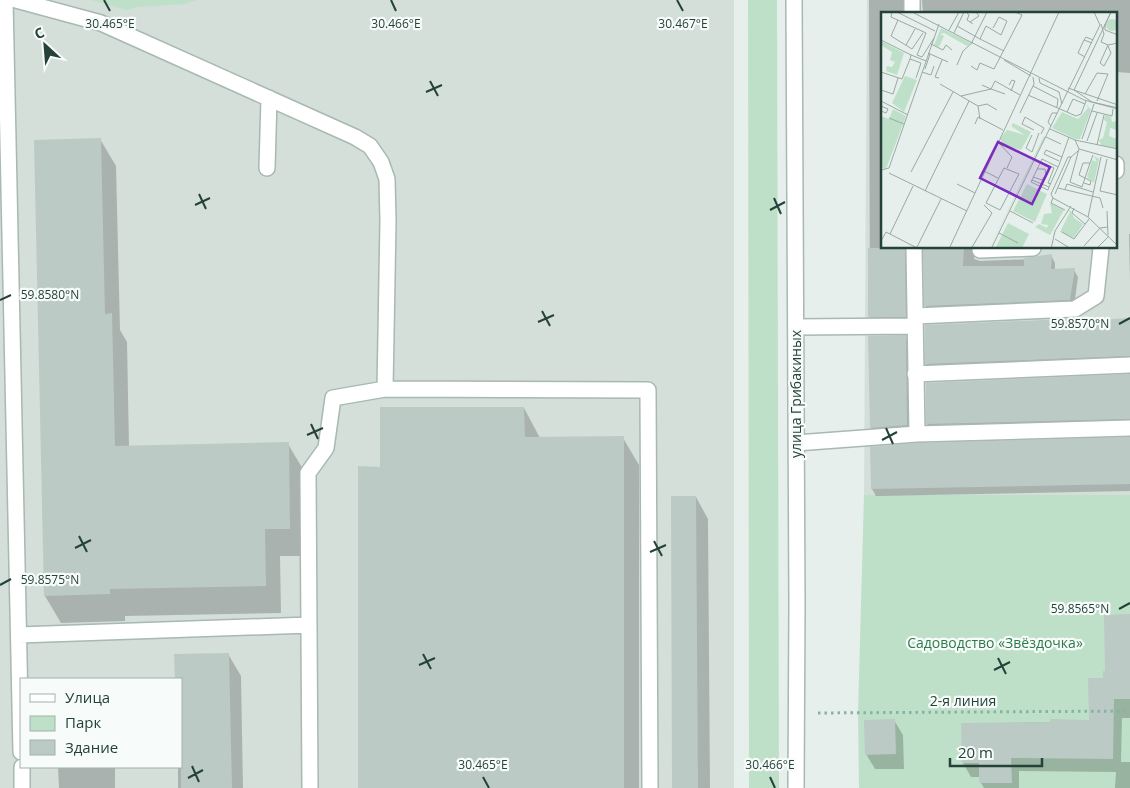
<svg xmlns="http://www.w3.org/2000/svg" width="1130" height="788" font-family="'Open Sans',sans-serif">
  <rect width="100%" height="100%" fill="#e6efeb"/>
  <!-- built -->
  <path fill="#d4dfda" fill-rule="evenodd" d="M0,0H734V788H0ZM21,679H181V767H21Z
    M867,0H1130V495H864ZM882,14H1116V248H882Z"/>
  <!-- green -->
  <path fill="#bfe0c8" d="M91,0H197L185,4L138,7L126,10Z
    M748,0H777L779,788H749Z
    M864,495H1130V788H859L858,713Z"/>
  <!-- shadow -->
  <path fill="#0003" d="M869,0H911L907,14H882V248H915L909,324H874L870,317Z
    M922,0H1130V73L1116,72V14H923Z
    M100,139L116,166L120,330L127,342L129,447L288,444L304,471L305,556H280L281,613L125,616V621L61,623L45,596Z
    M1129,234H1130V281Z
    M925,248H997L975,254L974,259L980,261L1034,259L1040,256L1051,255L1055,263V270H1074L1078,277L1074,307L930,313L926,306Z
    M1130,319V363L931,371L926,364L1067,320L1069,324Z
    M905,337L910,344L911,432L875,435L871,428Z
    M1130,376V426L932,431L927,424V384Z
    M524,408L540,438H623L639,465V788H359L382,468Z
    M1130,439V491L876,496L872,489V448Z
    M696,497L708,519L710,788H673Z
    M1130,616V718H1122L1121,762H1130V788H1115L1116,772L1019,771V788H984L981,783V777H971L963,763V724L1090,721L1106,672Z
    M228,654L241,676L243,788H178V767H181V679H176L175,656Z
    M894,720L903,735L904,769H875L866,754Z
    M58,767H115V788H59Z"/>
  <!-- building -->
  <path fill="#bbcac4" d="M101,138L105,314L112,313L115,446L289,442L290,529H265L266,586L110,589V594L44,596L34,140Z
    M868,248H905L906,317H868Z
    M923,248H964L963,266H1024V258L1052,254L1051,269L1075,268L1070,300L924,306Z
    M1130,318V356L925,364V325L1067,319V322Z
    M906,335L907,425L870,428L868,336Z
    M1130,374V419L926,424V383Z
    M380,407H524L525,437L624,436V788H358V466L380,467Z
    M1130,437V484L871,489L870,447L917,443Z
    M671,496H696L698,788H672Z
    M1130,614V699H1114L1113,759L1011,758L1012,783H979V763H962L961,723L1050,722V719L1089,720L1088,678H1103V671H1105L1104,615Z
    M229,653L232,788H181V679H175L174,654Z
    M895,719L896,754L865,755L864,720Z"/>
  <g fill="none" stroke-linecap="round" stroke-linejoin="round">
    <defs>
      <path id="minor" d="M5,0L21,752
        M16,0L101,23L355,137L370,146L381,162L387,179L388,221L385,389
        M794,0L797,605L796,788
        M912,0V14
        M1116,164V171
        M267,168L269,98
        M914,248L917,434L1130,428
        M980,250L1033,248
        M915,316L1075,309L1096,296L1101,248
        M796,327L915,326
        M915,374L1130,365
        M796,443L917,434
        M19,635L309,625
        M22,767V788
        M310,788L308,473L326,448L333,398L385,389L648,390L650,788"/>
    </defs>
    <!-- minor casing -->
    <use href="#minor" stroke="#a8b8b2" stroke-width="18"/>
    <!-- path -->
    <path stroke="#86b3a5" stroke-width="3" stroke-dasharray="2.5 4" stroke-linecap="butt" d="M818,713L1130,711"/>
    <!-- minor -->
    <use href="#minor" stroke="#fff" stroke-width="15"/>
  </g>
  <!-- ticks -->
  <path fill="none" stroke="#24423a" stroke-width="2" d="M104,0L110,11M391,0L396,11M677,0L683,11M430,81L438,96M426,92L442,85M199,194L206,209M774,198L781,214M195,205L210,198M770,210L785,202M0,300L11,295M542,311L550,326M538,322L554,315M1119,324L1130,318M311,424L318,439M886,428L893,444M307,435L323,428M882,440L897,432M79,536L87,552M654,541L662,556M75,548L91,540M650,552L666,545M0,585L11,579M1119,609L1130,603M423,654L431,669M998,658L1006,674M419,665L435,658M994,670L1010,662M192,766L199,782M483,777L489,788M770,777L775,788M188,778L203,770"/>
  <g text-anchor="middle" stroke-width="4.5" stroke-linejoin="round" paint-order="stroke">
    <!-- street labels -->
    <g font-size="14" fill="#24423a" stroke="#f7fbf9">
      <text transform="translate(796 394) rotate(-90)" y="5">улица Грибакиных</text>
      <text x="963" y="706">2-я линия</text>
    </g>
    <!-- park labels -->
    <g font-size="14" fill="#2d7a4b" stroke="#f7fbf9">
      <text x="995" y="648">Садоводство «Звёздочка»</text>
    </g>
  </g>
  <!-- overview -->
  <g transform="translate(881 12)">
    <rect width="236" height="236" fill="#e6efeb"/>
    <path d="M225 13a6 6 0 1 1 12 0a6 6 0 1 1-12 0ZM60,16L90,31L86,34L63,21L59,22L63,24L58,35L53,33ZM0,29L23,41L16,63L5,59L6,54L11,55L14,50L9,48L11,40L0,33ZM24,64L36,68L23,100L11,91ZM205,92L210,98L199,127H194L171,116L181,100L197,107L207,96ZM12,97L25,104L5,157L0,155V104L8,107ZM224,103L230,105L231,110L236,109V118L229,116L228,124L236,127V137L220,133L218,128L222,126L226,110L223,108ZM132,111L150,120L140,138L123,133L119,127L126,118L144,123L130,114ZM163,124L164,125L108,237ZM213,144L217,146L218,147L213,171L206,165L211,148L216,150ZM146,172L166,182L154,210L132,199ZM169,191L183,198L169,223L154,215L158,212L166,216L167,213L160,212L163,202L171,201ZM186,198L190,199L193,206L202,212L193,226L179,220L189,200ZM127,211L148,222L141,236L114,237Z" fill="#bfe0c8"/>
    <path fill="none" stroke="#98aaa4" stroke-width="1" d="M11,0L10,5L45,21L36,43L41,45L53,26M16,0L54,19M31,0L203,88L237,97M85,0L88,3L86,8L92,12M230,0L193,78L211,90L237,96M17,8L10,24L31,37L42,21M89,10L98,4L95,0M220,12L223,22L220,30L227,33M224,12V18L237,23M76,14L99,27L105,14L120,23L126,9L118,5L112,16M223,15L230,0M68,18L78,0M73,21L83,0M99,27L123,39M0,28L30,43L29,47M203,28L197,41L204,45M91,30L106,0M211,31L203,28L205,25L212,28M50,32L62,38L65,33L71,38M25,33L34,17M227,34L230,41L223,54L219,51L227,33L237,31M47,41L67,50M30,43L45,49M123,48L150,64M76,53L82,39L92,30M90,54L96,58L99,51L113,57L141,3L134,0M44,57L49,42M0,60L21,67L29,47L40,51L35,66M41,60L50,63L53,54M58,66L54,65L61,48M158,66L159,71L178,80L181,92M59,72L97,94L99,107M101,73L110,77L114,69L139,83M128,73L131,68L134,69L130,79M152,74L177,87L176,95M187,76L237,93M0,78L12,82L17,66M204,82L216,61L227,62L216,89M147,83L195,104L200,102L205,89M80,84L110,77L124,82M0,89L27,103M0,94L7,97L5,101L0,99M97,94L106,92L116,98M211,99L231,104L232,97M186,100L192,87L204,92M139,101L153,72L152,65M8,106L23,112M94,112L97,105L122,118M170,114L167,110L171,101H176M169,117L194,128L198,137L237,148M153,118L141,112L144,105L163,116L160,122M151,123L145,136L151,140L158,121M165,125L180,132M201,127L213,92M194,128L237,137M206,129L216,101M117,130L131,145L126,156M216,133L223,103M198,137L189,170L201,175L209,151M226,147L219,179L237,183M178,149L163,142L165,138L181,145M159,150L173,156L167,171L170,172M177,155L161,147L150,170L167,178L168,175L178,153L188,125M123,156L138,162L119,198L105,191ZM0,158L8,156L58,12M103,159L117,166M30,160L72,80M8,161L86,199M152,165L161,168L165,163L164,157H156M151,168L168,175M203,171L209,173L210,169L198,163L202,151H209L212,143M76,172L94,181M177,176L219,186L222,196M184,177L186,172L212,180M44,179L88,89M174,182L190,145L197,139M172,186L207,205L237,234M193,196L191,201L204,212M184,198L170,191L172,186L170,182L187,145H190M129,199L152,211M226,199L227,223M207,205L220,145M181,220L193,227L208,207M118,221L137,231M9,222L38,237M174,227L187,235M0,229L5,220L9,222L32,174M203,234L219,216L227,215M36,235L60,187M68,237L178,0M90,237L111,201L103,193M110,237L219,13L213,0M170,237L174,219L190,194M215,237L228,224"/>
    <path fill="#7b2cbf" fill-opacity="0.15" stroke="#7b2cbf" stroke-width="2.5" d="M117,130L169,155L151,192L99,166Z"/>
    <rect width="236" height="236" fill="none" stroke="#24423a" stroke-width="2.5"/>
  </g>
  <g font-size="12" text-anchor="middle" fill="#24423a" stroke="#f7fbf9" stroke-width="4.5" stroke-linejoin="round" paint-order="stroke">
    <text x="110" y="28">30.465°E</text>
    <text x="396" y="28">30.466°E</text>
    <text x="683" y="28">30.467°E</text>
    <text x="50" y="299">59.8580°N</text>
    <text x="1080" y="328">59.8570°N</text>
    <text x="50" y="584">59.8575°N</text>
    <text x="1080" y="613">59.8565°N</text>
    <text x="483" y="769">30.465°E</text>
    <text x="770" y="769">30.466°E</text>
  </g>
  <!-- legend -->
  <rect x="20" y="678" width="162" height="90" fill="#f7fbf9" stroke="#a3b1ad"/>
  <rect x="30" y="694" width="25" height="8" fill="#ffffff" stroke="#a3b1ad"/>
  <text x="65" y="703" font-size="15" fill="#24423a">Улица</text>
  <rect x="30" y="716" width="25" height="15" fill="#bfe0c8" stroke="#a3b1ad"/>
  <text x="65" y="728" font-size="15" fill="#24423a">Парк</text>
  <rect x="30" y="740" width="25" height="15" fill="#bbcac4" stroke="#a3b1ad"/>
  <text x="65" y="753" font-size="15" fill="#24423a">Здание</text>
  <!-- north arrow -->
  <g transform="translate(45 45) rotate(334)" stroke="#f7fbf9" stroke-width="4" paint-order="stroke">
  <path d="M0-4L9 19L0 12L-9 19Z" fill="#24423a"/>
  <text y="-8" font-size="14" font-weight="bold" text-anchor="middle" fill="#24423a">С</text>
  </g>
  <!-- scale -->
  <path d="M950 758v8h92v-8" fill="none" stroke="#24423a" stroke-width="2.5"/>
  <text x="958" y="758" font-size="15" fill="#24423a" stroke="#f7fbf9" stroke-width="4" paint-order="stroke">20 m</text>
</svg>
